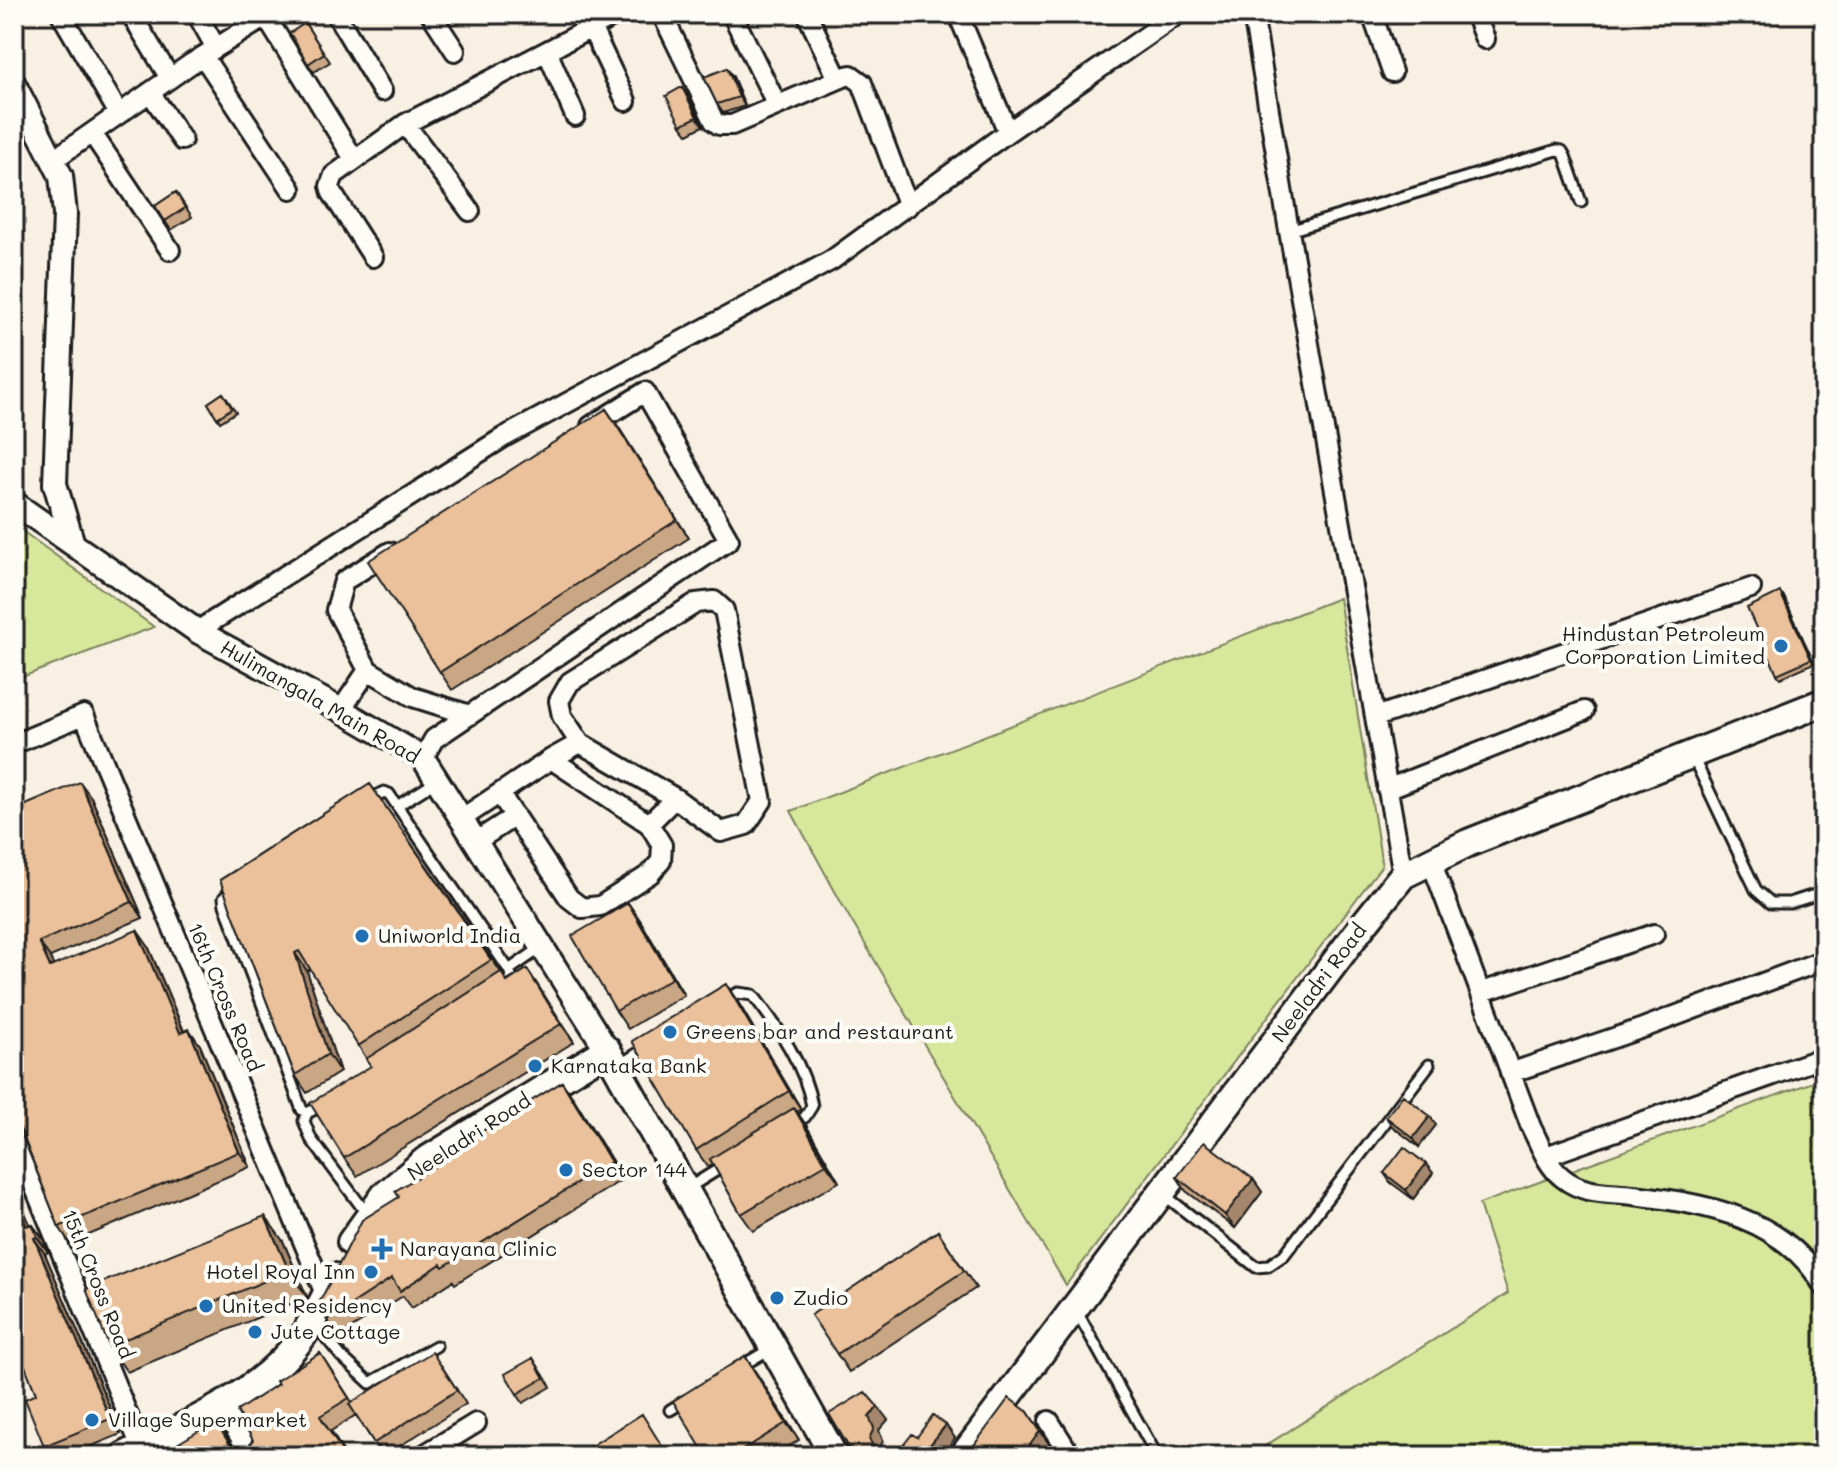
<svg xmlns="http://www.w3.org/2000/svg" width="1838" height="1470" font-family="Mali,sans-serif">
  <rect width="100%" height="100%" fill="#f9f0e4"/>
  <filter id="ink" filterUnits="userSpaceOnUse"><feTurbulence type="fractalNoise" baseFrequency=".0125" numOctaves="2"/><feDisplacementMap in="SourceGraphic" scale="16" xChannelSelector="R" yChannelSelector="G"/><feConvolveMatrix kernelMatrix="1 2 1 2 8 2 1 2 1" color-interpolation-filters="sRGB"/></filter>
  <g filter="url(#ink)">
    <!-- green -->
    <path fill="#d7e79b" stroke="#7a825c" stroke-width="2" d="M14,525L154,627L14,680Z
      M1339,598L1382,865L1066,1285L848,915L791,811Z
      M1824,1078V1456H1249L1508,1293L1479,1204Z"/>
    <g fill="none" stroke-linecap="round" stroke-linejoin="round">
      <defs>
        <path id="service" d="M1289,231L1557,150L1562,151L1565,156L1581,202
          M1693,757L1756,890L1771,903H1790L1824,892
          M368,800L384,792L389,794L509,970L542,947
          M397,806L437,781
          M232,889L224,898L225,905L302,1110L307,1113L325,1104
          M505,987L512,978L509,970
          M723,1002L738,993L753,995C778,1027 805,1066 812,1106L805,1117L794,1124
          M618,1066L649,1046
          M307,1113L304,1121L311,1139L367,1214
          M688,1188L727,1164
          M1163,1194L1256,1267L1268,1266L1284,1255L1429,1065
          M1077,1312L1157,1456
          M314,1323L341,1356L370,1383L436,1346
          M738,1368L770,1349
          M670,1410L685,1401"/>
        <path id="minor" d="M61,14L119,114
          M131,14L170,78
          M197,14L216,48
          M336,14L382,91
          M431,14L455,51
          M662,14L714,121L719,125H732L846,76L851,75L862,83L908,206
          M732,14L777,105
          M807,14L838,79
          M958,14L1008,132
          M1253,14L1289,231L1403,875
          M1372,14L1392,72
          M1475,14L1485,39
          M266,17L354,159
          M591,27L626,101
          M203,56L291,189
          M150,92L182,140
          M575,116L547,51L618,14
          M405,124L470,211
          M92,133L170,250
          M53,160L192,63L270,14
          M373,257L332,193L330,186L334,175L405,124L547,51
          M197,631L504,437L832,260L1008,132L1178,14
          M368,670L413,697L470,715
          M341,710L368,670L336,610L344,581L390,552
          M1376,717L1751,588
          M580,743L675,798
          M14,744L84,715L326,1296
          M423,758L434,739L729,540L645,392L591,426
          M551,759L580,743L562,716L559,701L570,682L696,603L714,601L724,610L762,801L746,825L721,832L675,798L649,824
          M1387,789L1584,711
          M461,819L551,759L649,824L662,845L661,861L650,874L600,906L582,908L569,898L500,794
          M475,842L515,816
          M1431,861L1531,1127C1540,1144 1547,1166 1563,1178C1584,1195 1609,1192 1633,1195C1706,1203 1785,1218 1824,1287
          M1482,992L1654,934
          M1510,1073L1643,1028L1824,960
          M14,1137L141,1447
          M1546,1156L1824,1057
          M222,1406L251,1456
          M1049,1421L1071,1456
          M422,1456L476,1423"/>
        <path id="tertiary" d="M14,84L61,176L65,214L55,484L73,544
          M14,503L197,631L341,710L423,758L607,1050"/>
        <path id="secondary" d="M351,1242L384,1196L425,1161L607,1050L834,1456
          M124,1456C186,1424 260,1396 302,1337C315,1318 325,1297 335,1277
          M963,1456L1363,925L1403,875L1468,843L1824,702"/>
      </defs>
      <!-- service casing -->
      <use href="#service" stroke="#1c1c1c" stroke-width="15"/>
      <!-- minor casing -->
      <use href="#minor" stroke="#1c1c1c" stroke-width="24"/>
      <!-- tertiary casing -->
      <use href="#tertiary" stroke="#1c1c1c" stroke-width="28"/>
      <!-- secondary casing -->
      <use href="#secondary" stroke="#1c1c1c" stroke-width="32"/>
      <!-- service -->
      <use href="#service" stroke="#fdfcf7" stroke-width="9"/>
      <!-- minor -->
      <use href="#minor" stroke="#fdfcf7" stroke-width="18"/>
      <!-- tertiary -->
      <use href="#tertiary" stroke="#fdfcf7" stroke-width="22"/>
      <!-- secondary -->
      <use href="#secondary" stroke="#fdfcf7" stroke-width="26"/>
    </g>
    <!-- wall -->
    <path fill="#c9a684" stroke="#1c1c1c" stroke-width="2" d="M305,23L330,62L314,72L308,64Z
      M733,77L745,106L723,113L717,104Z
      M689,96L703,126L688,134L681,125Z
      M176,192L192,217L171,230L155,206Z
      M223,393L236,412L220,422L208,403Z
      M606,409L689,538L452,690L440,672Z
      M1784,597L1814,663L1780,678L1777,674Z
      M370,784L507,981L527,969L574,1042L357,1176L344,1158L371,1066L311,969L307,971L340,1072L307,1093L295,1075L220,880Z
      M91,797L143,918L50,957L53,966L148,946L184,1031L200,1045L250,1167L70,1243L59,1227L14,1115V810Z
      M628,903L640,920L684,995L628,1029L616,1011Z
      M738,1002L801,1109L797,1112L806,1125L839,1182L753,1231L741,1214L713,1164L708,1167L696,1150Z
      M574,1099L623,1179L455,1284L453,1281L412,1308L403,1296L339,1336L327,1320Z
      M1430,1116L1436,1125L1419,1147L1392,1126L1386,1117Z
      M1426,1164L1433,1173L1413,1199L1390,1182L1384,1173Z
      M1177,1177L1253,1179L1262,1192L1235,1228L1186,1191Z
      M14,1188L30,1224H32L43,1239L48,1252L45,1254L121,1434L68,1456H51L44,1446L36,1394L20,1352L15,1354L14,1353Z
      M938,1231L976,1288L849,1372L837,1354Z
      M283,1241L307,1297L127,1372L109,1346Z
      M320,1353L352,1402L441,1365L466,1404L384,1456L374,1443L356,1415L331,1431L346,1456H174L225,1435L235,1451H247L278,1384Z
      M745,1356L799,1440L773,1456H706Z
      M533,1358L551,1387L523,1403L517,1394Z"/>
    <!-- shaded-wall -->
    <path fill="#a4876c" stroke="#1c1c1c" stroke-width="2" d="M727,68L733,77L745,106L739,97Z
      M682,87L689,96L703,126L697,117Z
      M606,409L618,426L689,538L677,520Z
      M1780,592L1784,597L1814,663L1811,659Z
      M80,782L91,797L143,918L132,902Z
      M628,903L640,920L684,995L672,978Z
      M137,930L148,946L191,1049L180,1033Z
      M39,942L50,957L60,983L50,967Z
      M295,953L307,971L340,1072L328,1054Z
      M527,969L539,987L574,1042L561,1024Z
      M726,984L738,1002L801,1109L789,1091Z
      M189,1029L200,1045L250,1167L239,1152Z
      M562,1082L574,1099L623,1179L611,1162Z
      M794,1108L806,1125L839,1182L826,1164Z
      M1430,1116L1436,1125L1419,1147L1413,1138Z
      M1426,1164L1433,1173L1413,1199L1406,1190Z
      M1253,1179L1262,1192L1235,1228L1225,1215Z
      M14,1188L35,1238L26,1226L14,1198Z
      M265,1216L283,1241L307,1297L289,1271Z
      M32,1224L43,1239L48,1252L37,1237Z
      M34,1238L45,1254L121,1434L110,1419Z
      M745,1356L757,1374L799,1440L786,1423Z
      M878,1407L888,1420L879,1430L883,1441L878,1452L880,1456H878L869,1439V1417Z
      M1028,1412L1051,1447L1045,1456H1022Z
      M946,1425L955,1438L941,1456H921Z"/>
    <!-- building -->
    <path fill="#eac19a" stroke="#1c1c1c" stroke-width="2" d="M305,23L324,53L308,64L290,33Z
      M727,68L739,97L717,104L704,77Z
      M682,87L697,117L681,125L666,96Z
      M176,192L185,208L165,221L155,206Z
      M223,393L232,408L217,418L208,403Z
      M606,409L677,520L440,672L368,561Z
      M1780,592L1811,659L1777,674L1747,608Z
      M80,782L132,902L39,942L50,967L137,930L180,1033L189,1029L239,1152L59,1227L14,1113V810Z
      M370,784L491,960L358,1046L299,951L295,953L328,1054L295,1075L220,880Z
      M628,903L672,978L616,1011L572,936Z
      M527,969L561,1024L344,1158L310,1103L371,1066L366,1059L501,972L507,982Z
      M726,984L789,1091L696,1150L632,1041Z
      M562,1082L611,1162L443,1267L441,1264L400,1291L392,1278L327,1320L318,1305L362,1220L399,1197L395,1191L453,1155L450,1151Z
      M1403,1095L1430,1116L1413,1138L1386,1117Z
      M794,1108L826,1164L741,1214L710,1159Z
      M1204,1142L1253,1179L1225,1215L1177,1177Z
      M1404,1147L1426,1164L1406,1190L1384,1173Z
      M14,1198L26,1226L32,1224L37,1237L34,1238L110,1419L44,1446L25,1399L36,1394L14,1338Z
      M265,1216L289,1271L109,1346L86,1289Z
      M938,1231L964,1271L837,1354L811,1315Z
      M432,1352L457,1390L374,1443L349,1404Z
      M320,1353L349,1398L320,1416L345,1456H174L169,1449L215,1421L234,1451H247L253,1440L237,1411L278,1384L276,1381Z
      M745,1356L786,1423L733,1456H706L673,1401Z
      M533,1358L544,1378L517,1394L505,1374Z
      M865,1392L878,1407L869,1417L874,1428L869,1439L878,1456H854L829,1414Z
      M1009,1398L1028,1412L1040,1431L1022,1456H966Z
      M642,1414L668,1456H575Z
      M933,1415L946,1425L921,1456H895L912,1434L917,1437Z
      M408,1452H416L419,1456H402Z"/>
  </g>
  <!-- markers -->
  <g fill="#1f6fb2" stroke="#fdfcf7" stroke-width="3">
    <circle cx="1781" cy="646" r="8"/>
    <circle cx="362" cy="936" r="8"/>
    <circle cx="670" cy="1032" r="8"/>
    <circle cx="535" cy="1066" r="8"/>
    <circle cx="566" cy="1170" r="8"/>
    <path d="M378 1237h8v8h8v8h-8v8h-8v-8h-8v-8h8z"/>
    <circle cx="371" cy="1272" r="8"/>
    <circle cx="777" cy="1298" r="8"/>
    <circle cx="206" cy="1306" r="8"/>
    <circle cx="255" cy="1332" r="8"/>
    <circle cx="92" cy="1420" r="8"/>
  </g>
  <g text-anchor="middle" stroke-width="8" stroke-linejoin="round" paint-order="stroke">
    <!-- poi labels -->
    <g font-size="20" fill="#1c1c1c" stroke="#fdfcf7" text-anchor="start">
      <text x="1765" y="641" text-anchor="end">Hindustan Petroleum<tspan x="1765" dy="23">Corporation Limited</tspan></text>
      <text x="378" y="943">Uniworld India</text>
      <text x="686" y="1039">Greens bar and restaurant</text>
      <text x="551" y="1073">Karnataka Bank</text>
      <text x="582" y="1177">Sector 144</text>
      <text x="400" y="1256">Narayana Clinic</text>
      <text x="355" y="1279" text-anchor="end">Hotel Royal Inn</text>
      <text x="793" y="1305">Zudio</text>
      <text x="222" y="1313">United Residency</text>
      <text x="271" y="1339">Jute Cottage</text>
      <text x="108" y="1427">Village Supermarket</text>
    </g>
    <!-- street labels -->
    <g font-size="20" fill="#1c1c1c" stroke="#fdfcf7">
      <text transform="translate(320 702) rotate(30)" y="7">Hulimangala Main Road</text>
      <text transform="translate(1319 983) rotate(-53)" y="7">Neeladri Road</text>
      <text transform="translate(225 997) rotate(67)" y="7">16th Cross Road</text>
      <text transform="translate(469 1137) rotate(-33)" y="7">Neeladri Road</text>
      <text transform="translate(98 1284) rotate(68)" y="7">15th Cross Road</text>
    </g>
  </g>
  <!-- margin -->
  <rect width="1838" height="1470" fill="none" stroke="#fdfcf7" stroke-width="48"/>
  <rect x="24" y="24" width="1790" height="1422" fill="none" stroke="#1c1c1c" stroke-width="3" filter="url(#ink)"/>
</svg>
